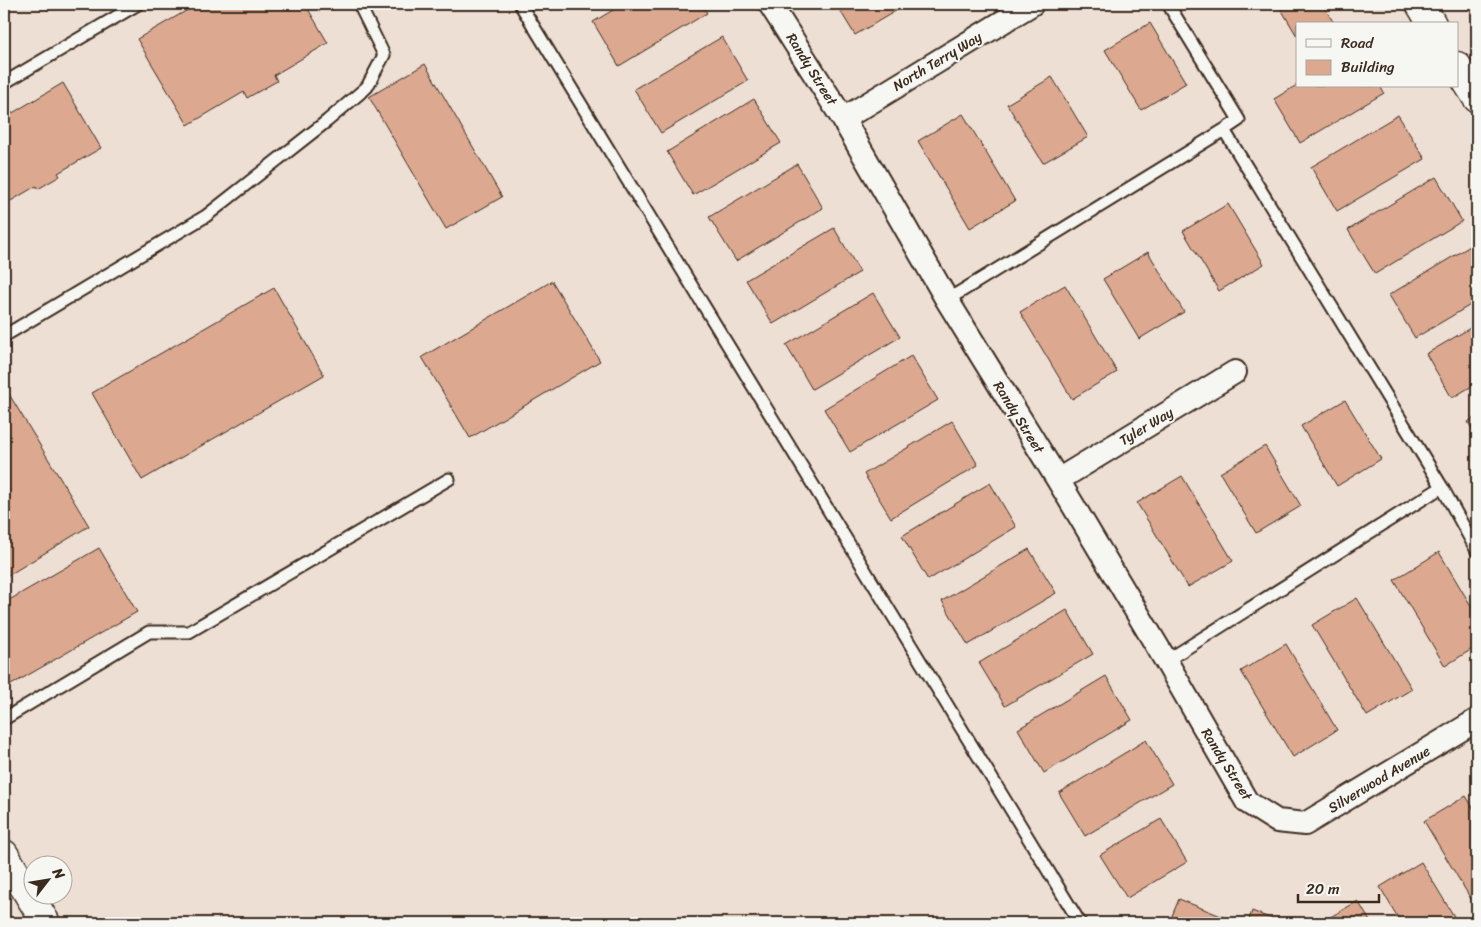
<svg xmlns="http://www.w3.org/2000/svg" width="1481" height="927" font-family="Sriracha,sans-serif">
  <rect width="100%" height="100%" fill="#eedfd5"/>
  <filter id="ink" filterUnits="userSpaceOnUse"><feTurbulence type="fractalNoise" baseFrequency=".02" numOctaves="2"/><feDisplacementMap in="SourceGraphic" scale="10" xChannelSelector="R" yChannelSelector="G"/><feConvolveMatrix kernelMatrix="1 2 1 2 8 2 1 2 1" color-interpolation-filters="sRGB"/></filter>
  <g filter="url(#ink)">
    <!-- building -->
    <path fill="#dca990" stroke="#3b2a1e" d="M198,4H305L328,43L274,75L277,81L247,98L244,92L188,125L137,39Z
      M623,4H701L707,13L619,66L593,22Z
      M836,4H897L899,9L855,35Z
      M1278,4H1322L1334,23L1297,24V36Z
      M1150,23L1186,83L1141,110L1105,50Z
      M722,37L748,81L661,133L634,89Z
      M425,64L502,197L446,229L369,97Z
      M1052,77L1088,137L1043,163L1007,104Z
      M63,83L101,148L58,173L60,176L38,189L36,186L4,205V118Z
      M1297,85L1380,86L1384,93L1300,143L1274,99Z
      M754,99L781,143L693,195L667,152Z
      M963,114L1015,201L970,228L918,141Z
      M1398,115L1425,159L1337,211L1311,167Z
      M797,164L823,208L736,261L709,217Z
      M1436,177L1462,221L1375,274L1348,230Z
      M1228,204L1264,264L1219,291L1183,231Z
      M834,228L860,272L773,324L746,280Z
      M1477,242V301L1415,338L1389,295Z
      M1148,252L1184,312L1139,339L1103,279Z
      M552,281L600,361L470,438L422,357Z
      M1065,285L1117,372L1072,399L1020,312Z
      M274,288L324,375L142,480L92,393Z
      M873,293L900,337L812,389L786,345Z
      M1477,324V383L1452,398L1426,354Z
      M911,356L938,400L850,452L824,409Z
      M4,386L89,526L4,578Z
      M1345,400L1381,459L1337,486L1301,426Z
      M1477,416V438L1468,422Z
      M952,421L978,465L891,518L864,474Z
      M1265,446L1301,506L1256,533L1220,473Z
      M1182,476L1233,561L1188,587L1137,503Z
      M990,483L1016,527L928,580L902,536Z
      M99,548L137,612L4,689V603Z
      M1029,549L1056,593L968,645L942,601Z
      M1439,552L1477,616V646L1445,666L1394,580Z
      M1357,598L1412,689L1367,716L1312,625Z
      M1067,610L1093,654L1005,706L979,663Z
      M1286,644L1337,730L1293,757L1241,671Z
      M1106,676L1132,720L1044,773L1018,729Z
      M1146,740L1172,784L1085,836L1059,793Z
      M1466,796L1477,814V909L1424,821Z
      M1161,819L1187,862L1127,898L1100,855Z
      M1421,862L1458,923H1401L1380,887Z
      M1179,899L1226,918L1224,923H1169Z
      M1358,901L1371,923H1320Z
      M1252,911L1282,923H1248Z"/>
    <g fill="none" stroke-linecap="round" stroke-linejoin="round">
      <defs>
        <path id="service" d="M520,4L1080,923
          M1168,4L1239,120L1224,130
          M4,83L138,4
          M947,300L1224,130L1442,487L1477,551
          M4,336L206,216L327,121L367,87L384,55L359,4
          M1166,661L1442,487
          M4,719L149,632H189L449,479"/>
        <path id="minor" d="M770,4L843,119L947,300L1058,480L1166,661L1247,802L1277,821L1305,824L1477,720
          M843,119L1032,4
          M1058,480L1235,372"/>
        <path id="tertiary" d="M4,854L46,923"/>
        <path id="primary" d="M1420,4L1432,24
          M1457,66L1477,98"/>
      </defs>
      <!-- service casing -->
      <use href="#service" stroke="#3b2a1e" stroke-width="15"/>
      <!-- minor casing -->
      <use href="#minor" stroke="#3b2a1e" stroke-width="26"/>
      <!-- tertiary casing -->
      <use href="#tertiary" stroke="#3b2a1e" stroke-width="31"/>
      <!-- primary casing -->
      <use href="#primary" stroke="#3b2a1e" stroke-width="31"/>
      <!-- service -->
      <use href="#service" stroke="#f6f6f2" stroke-width="11"/>
      <!-- minor -->
      <use href="#minor" stroke="#f6f6f2" stroke-width="22"/>
      <!-- tertiary -->
      <use href="#tertiary" stroke="#f6f6f2" stroke-width="28"/>
      <!-- primary -->
      <use href="#primary" stroke="#f6f6f2" stroke-width="28"/>
    </g>
  </g>
  <g text-anchor="middle" stroke-width="4" stroke-linejoin="round" paint-order="stroke">
    <!-- street labels -->
    <g font-size="14" fill="#3b2a1e" stroke="#f6f6f2">
      <text transform="translate(937 61) rotate(-31)" y="5">North Terry Way</text>
      <text transform="translate(812 69) rotate(58)" y="5">Randy Street</text>
      <text transform="translate(1019 417) rotate(58)" y="5">Randy Street</text>
      <text transform="translate(1146 426) rotate(-31)" y="5">Tyler Way</text>
      <text transform="translate(1227 764) rotate(58)" y="5">Randy Street</text>
      <text transform="translate(1379 779) rotate(-31)" y="5">Silverwood Avenue</text>
    </g>
  </g>
  <!-- margin -->
  <rect width="1481" height="927" fill="none" stroke="#f6f6f2" stroke-width="20"/>
  <rect x="10" y="10" width="1461" height="907" fill="none" stroke="#3b2a1e" stroke-width="2" filter="url(#ink)"/>
  <!-- legend -->
  <rect x="1296" y="22" width="162" height="65" fill="#f6f6f2" stroke="#aba49d"/>
  <rect x="1306" y="39" width="25" height="8" fill="#f6f6f2" stroke="#aba49d"/>
  <text x="1341" y="48" font-size="15" fill="#3b2a1e">Road</text>
  <rect x="1306" y="60" width="25" height="15" fill="#dca990" stroke="#aba49d"/>
  <text x="1341" y="72" font-size="15" fill="#3b2a1e">Building</text>
  <!-- north arrow -->
  <g transform="translate(48 880) rotate(59)"><circle r="24" fill="#f6f6f2" stroke="#aba49d"/>
  <path d="M0-4L9 19L0 12L-9 19Z" fill="#3b2a1e"/>
  <text y="-8" font-size="14" font-weight="bold" text-anchor="middle" fill="#3b2a1e">N</text>
  </g>
  <!-- scale -->
  <path d="M1298 894v8h81v-8" fill="none" stroke="#3b2a1e" stroke-width="2.5"/>
  <text x="1306" y="894" font-size="15" fill="#3b2a1e" stroke="#f6f6f2" stroke-width="4" paint-order="stroke">20 m</text>
</svg>
